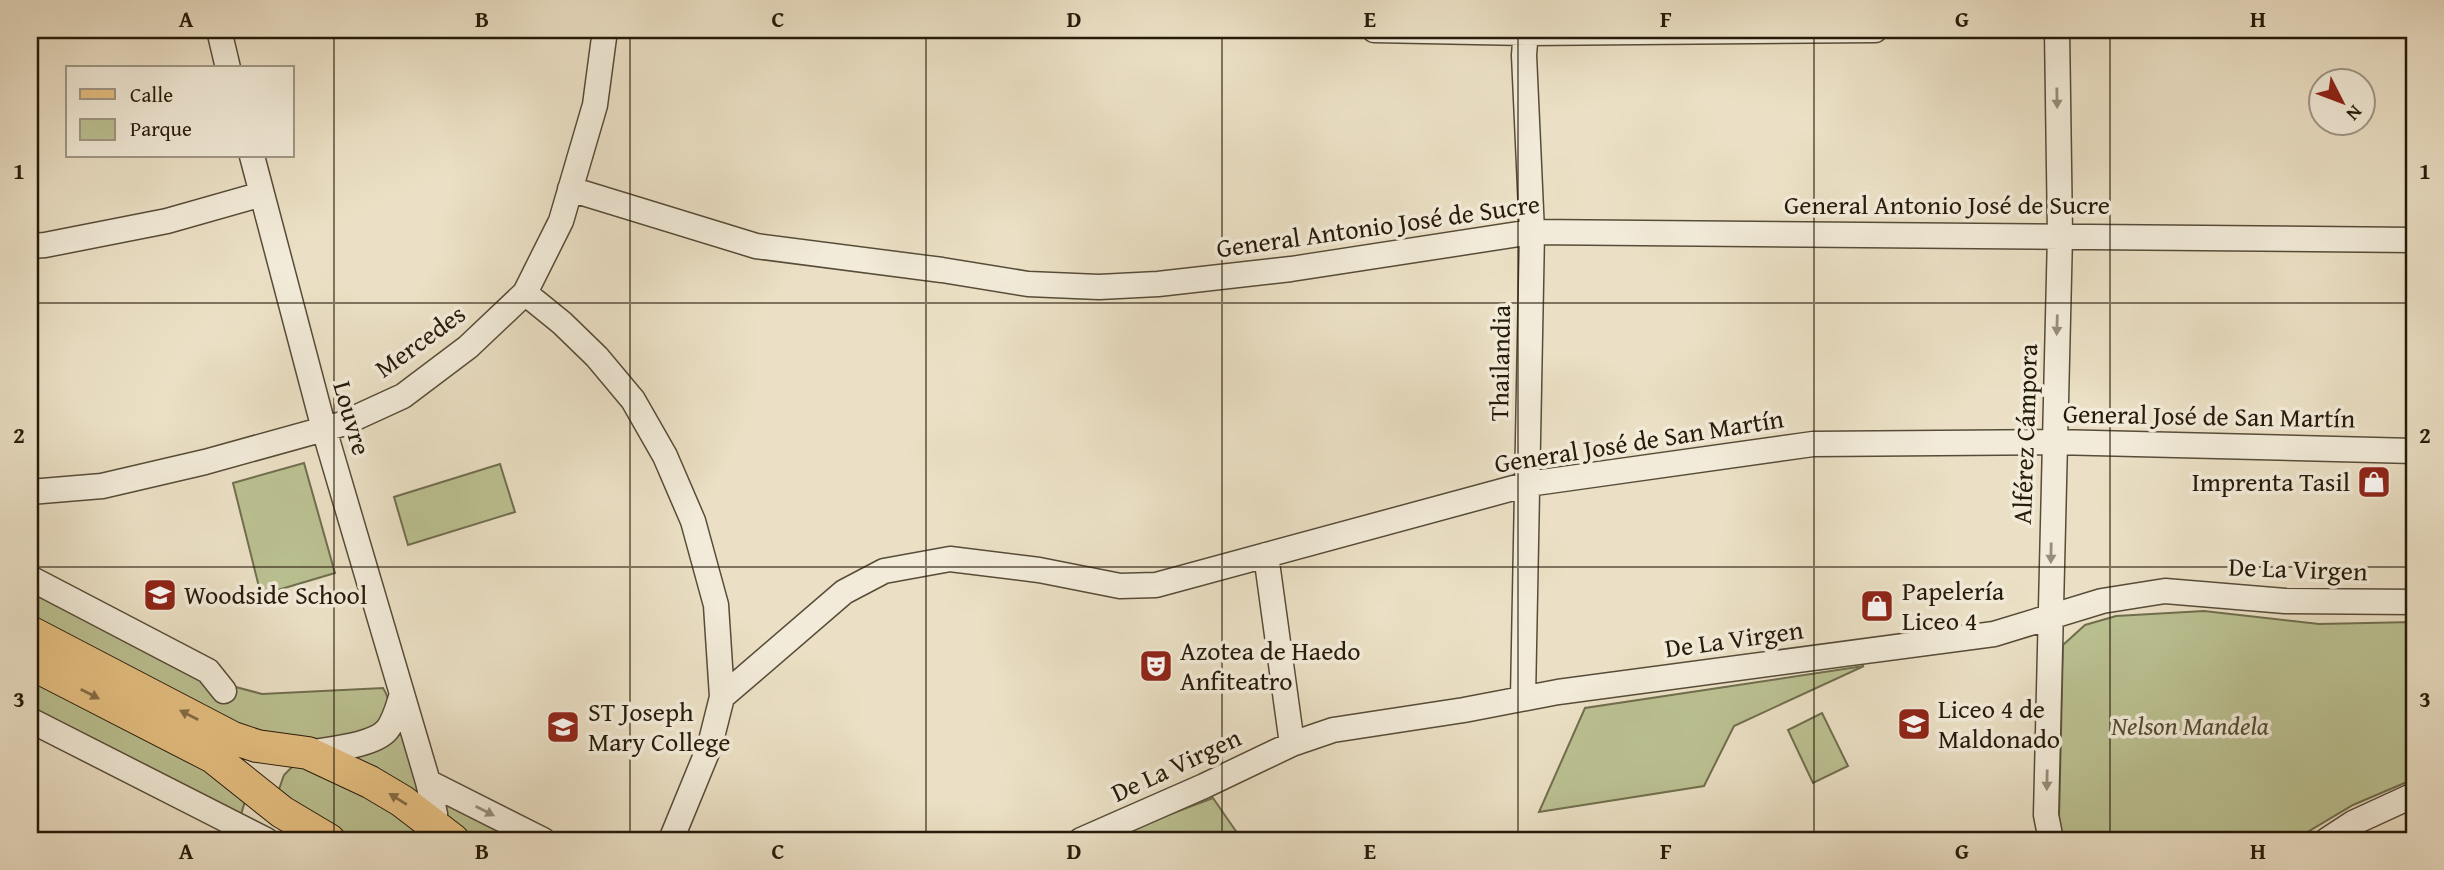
<svg xmlns="http://www.w3.org/2000/svg" width="2444" height="870" font-family="'Gentium Book Plus',serif">
  <rect width="100%" height="100%" fill="#ebe0c5"/>
  <filter id="stains"><feTurbulence type="fractalNoise" baseFrequency=".00286" numOctaves="4"/><feColorMatrix values="0 0 0 0 .2 0 0 0 0 .09 0 0 0 0 .02 0 0 0 .5 -.17"/></filter>
  <radialGradient id="worn" r=".72"><stop offset=".6" stop-color="#630" stop-opacity="0"/><stop offset="1" stop-color="#630" stop-opacity=".3"/></radialGradient>
  <!-- green -->
  <path fill="#bbc192" stroke="#706e4e" stroke-width="2" d="M304,463L335,573L261,595L233,483Z
    M500,464L515,512L408,545L394,497Z
    M30,589L232,686L262,694L383,688C394,706 387,711 379,728L318,745L252,731L30,624Z
    M2204,611L2319,624L2414,622V779L2353,805L2294,840H2062L2059,820L2063,645L2085,625L2116,616Z
    M1864,666L1734,726L1704,786L1539,812L1585,708Z
    M30,672L189,752L245,801L240,818L30,709Z
    M1822,713L1848,766L1813,783L1788,730Z
    M402,717L428,806L341,754Z
    M294,765L309,766L383,800L416,832V840H345L300,815L278,792L284,775Z
    M1213,798L1242,840H1113L1152,821Z
    M446,803L526,840H467L450,825L443,808Z"/>
  <g fill="none" stroke-linecap="round" stroke-linejoin="round">
    <defs>
      <path id="minor" d="M219,30L228,68
        M1374,30L1527,33L1875,30
        M252,156L324,429L428,782L435,814V826
        M570,189L756,246L942,270L1028,284L1099,287L1158,284L1291,269L1532,232L2414,240
        M30,246L45,245L167,221L262,194
        M525,293L562,323L597,357L633,400L665,456L693,521L716,605L722,697L710,745L671,840
        M30,492L102,486L205,462L342,424L403,396L468,347L525,293L561,221L595,105L605,30
        M1266,555L1292,744
        M30,578L208,671L224,691
        M722,697L844,592L884,571L950,559L1039,570L1120,586L1156,585L1528,484L1813,444L2054,442L2414,451
        M1523,698L1532,232L1524,55L1526,30
        M30,720L266,840
        M308,753C329,749 373,746 387,730C395,720 398,706 402,694
        M428,782L543,840
        M1081,840L1204,786L1292,744L1333,730L1464,710L1558,692L1994,634L2102,601L2165,591L2285,601L2414,602
        M2051,840L2046,815L2060,235L2057,30
        M2327,840L2353,823L2414,795"/>
      <path id="major" d="M30,632L233,738L257,746L308,753L370,782L402,801L453,840
        M30,663L213,757L282,812L329,840"/>
    </defs>
    <!-- minor casing -->
    <use href="#minor" stroke="#574c38" stroke-width="27"/>
    <!-- major casing -->
    <use href="#major" stroke="#261a09" stroke-width="34"/>
    <!-- minor -->
    <use href="#minor" stroke="#f2ebd9" stroke-width="24"/>
    <!-- major -->
    <use href="#major" stroke="#e6c082" stroke-width="32"/>
  </g>
  <!-- one-way arrows -->
  <defs><path id="oneway-solid" d="M-6-.8H1V-3.2L6.5 0L1 3.2V.8H-6Z" transform="scale(1.75)"/></defs>
  <g fill="#968d7b">
    <use href="#oneway-solid" transform="translate(2057 98) rotate(89)"/>
    <use href="#oneway-solid" transform="translate(2057 325) rotate(92)"/>
    <use href="#oneway-solid" transform="translate(2051 553) rotate(91)"/>
    <use href="#oneway-solid" transform="translate(2047 780) rotate(91)"/>
    <use href="#oneway-solid" transform="translate(485 811) rotate(27)"/>
  </g>
  <g fill="#866d46">
    <use href="#oneway-solid" transform="translate(90 694) rotate(27)"/>
    <use href="#oneway-solid" transform="translate(189 715) rotate(-153)"/>
    <use href="#oneway-solid" transform="translate(398 799) rotate(-148)"/>
  </g>
  <!-- grid -->
  <path fill="none" stroke="#261a09" stroke-width="2" stroke-opacity="0.55" d="M334,30V840M630,30V840M926,30V840M1222,30V840M1518,30V840M1814,30V840M2110,30V840M30,303H2414M30,567H2414"/>
  <!-- icons -->
  <defs>
    <symbol id="shop-square" viewBox="-11 -11 22 22"><rect x="-9" y="-9" width="18" height="18" rx="4" fill="#8f2418" stroke="#f2ebd9"/><path d="M-5-2.5h2.3a2.7 3.5 0 0 1 5.4 0H5L5.5 6h-11ZM-1.5-2.5h3a1.5 2.3 0 0 0-3 0Z" fill="#fff"/></symbol>
    <symbol id="school-square" viewBox="-11 -11 22 22"><rect x="-9" y="-9" width="18" height="18" rx="4" fill="#8f2418" stroke="#f2ebd9"/><path d="M0-5L7-2L0 1L-7-2ZM-4 1L0 2.5L4 1V4Q0 6-4 4Z" fill="#fff"/></symbol>
    <symbol id="theatre-square" viewBox="-11 -11 22 22"><rect x="-9" y="-9" width="18" height="18" rx="4" fill="#8f2418" stroke="#f2ebd9"/><path d="M-5-5.5Q0-4 5-5.5V0Q5 5 0 6Q-5 5-5 0ZM-3.3-2.5H-1v1.5H-3.3ZM1-2.5H3.3v1.5H1ZM-2.8 1Q0 5.5 2.8 1Z" fill="#fff"/></symbol>
  </defs>
  <g fill-rule="evenodd">
    <use href="#shop-square" x="2355" y="463" width="38" height="38"/>
    <use href="#school-square" x="141" y="576" width="38" height="38"/>
    <use href="#shop-square" x="1858" y="587" width="38" height="38"/>
    <use href="#theatre-square" x="1137" y="647" width="38" height="38"/>
    <use href="#school-square" x="1895" y="705" width="38" height="38"/>
    <use href="#school-square" x="544" y="708" width="38" height="38"/>
  </g>
  <g text-anchor="middle" stroke-width="7" stroke-linejoin="round" paint-order="stroke">
    <!-- street labels -->
    <g font-size="26" fill="#261a09" stroke="#f2ebd9">
      <text x="1947" y="214">General Antonio José de Sucre</text>
      <text transform="translate(1378 226) rotate(-8)" y="9">General Antonio José de Sucre</text>
      <text transform="translate(420 341) rotate(-36)" y="9">Mercedes</text>
      <text transform="translate(1500 363) rotate(-89)" y="9">Thailandia</text>
      <text transform="translate(2209 416) rotate(1)" y="9">General José de San Martín</text>
      <text transform="translate(352 418) rotate(74)" y="9">Louvre</text>
      <text transform="translate(2025 434) rotate(-88)" y="9">Alférez Cámpora</text>
      <text transform="translate(1639 441) rotate(-9)" y="9">General José de San Martín</text>
      <text transform="translate(2298 569) rotate(2)" y="9">De La Virgen</text>
      <text transform="translate(1734 639) rotate(-8)" y="9">De La Virgen</text>
      <text transform="translate(1176 765) rotate(-25)" y="9">De La Virgen</text>
    </g>
    <!-- poi labels -->
    <g font-size="26" fill="#261a09" stroke="#f2ebd9" text-anchor="start">
      <text x="2350" y="491" text-anchor="end">Imprenta Tasil</text>
      <text x="1902" y="600">Papelería<tspan x="1902" dy="30">Liceo 4</tspan></text>
      <text x="184" y="604">Woodside School</text>
      <text x="1180" y="660">Azotea de Haedo<tspan x="1180" dy="30">Anfiteatro</tspan></text>
      <text x="1938" y="718">Liceo 4 de<tspan x="1938" dy="30">Maldonado</tspan></text>
      <text x="588" y="721">ST Joseph<tspan x="588" dy="30">Mary College</tspan></text>
    </g>
    <!-- park labels -->
    <g font-size="26" font-style="italic" fill="#534c32" stroke="#f2ebd9">
      <text x="2190" y="735">Nelson Mandela</text>
    </g>
  </g>
  <!-- margin -->
  <rect width="2444" height="870" fill="none" stroke="#ebe0c5" stroke-width="77"/>
  <!-- legend -->
  <rect x="66" y="66" width="228" height="91" fill="#f2ebd9" stroke="#a09786" stroke-width="2"/>
  <rect x="80" y="89" width="35" height="10" fill="#e6c082" stroke="#a09786" stroke-width="2"/>
  <text x="130" y="102" font-size="21" fill="#261a09">Calle</text>
  <rect x="80" y="119" width="35" height="21" fill="#bbc192" stroke="#a09786" stroke-width="2"/>
  <text x="130" y="136" font-size="21" fill="#261a09">Parque</text>
  <!-- north arrow -->
  <g transform="translate(2342 102) rotate(132)"><circle r="33" fill="#f2ebd9" stroke="#a09786" stroke-width="2"/>
  <path d="M0-5L12 26L0 18L-12 26Z" fill="#8f2418"/>
  <text y="-10" font-size="19" font-weight="bold" text-anchor="middle" fill="#261a09">N</text>
  </g>
  <rect x="38" y="38" width="2368" height="794" fill="none" stroke="#261a09" stroke-width="2.5"/>
  <g font-size="23" text-anchor="middle" font-weight="bold" fill="#261a09">
    <text x="186" y="27">A</text>
    <text x="482" y="27">B</text>
    <text x="778" y="27">C</text>
    <text x="1074" y="27">D</text>
    <text x="1370" y="27">E</text>
    <text x="1666" y="27">F</text>
    <text x="1962" y="27">G</text>
    <text x="2258" y="27">H</text>
    <text x="19" y="179">1</text>
    <text x="2425" y="179">1</text>
    <text x="19" y="443">2</text>
    <text x="2425" y="443">2</text>
    <text x="19" y="707">3</text>
    <text x="2425" y="707">3</text>
    <text x="186" y="859">A</text>
    <text x="482" y="859">B</text>
    <text x="778" y="859">C</text>
    <text x="1074" y="859">D</text>
    <text x="1370" y="859">E</text>
    <text x="1666" y="859">F</text>
    <text x="1962" y="859">G</text>
    <text x="2258" y="859">H</text>
  </g>
  <rect width="100%" height="100%" filter="url(#stains)"/>
  <rect width="100%" height="100%" fill="url(#worn)"/>
</svg>
